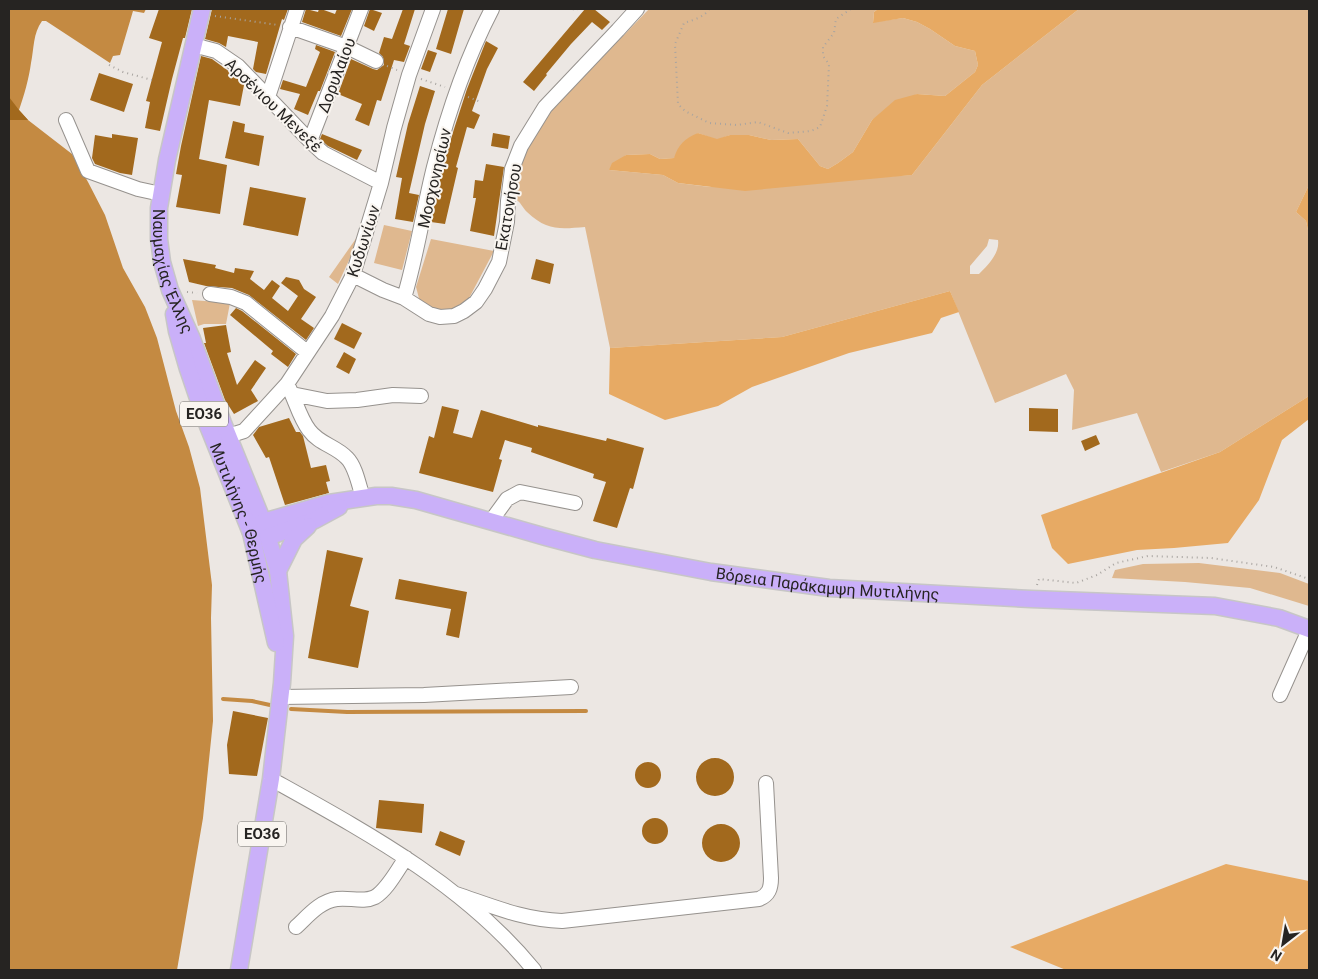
<svg xmlns="http://www.w3.org/2000/svg" width="1318" height="979" font-family="Roboto,sans-serif">
  <rect width="100%" height="100%" fill="#ece7e3"/>
  <!-- green -->
  <path fill="#dfb88f" fill-rule="evenodd" d="M649,9H878L874,12L873,22L903,18L917,22L930,29L955,46L975,51L978,65L975,72L945,96L917,94L872,120L853,152L838,163L828,169L820,166L798,139L771,140L749,135H730L717,140L698,133L674,158L660,159L650,154L626,155L609,170L663,175L678,183L710,187L912,175L982,85L1079,9H1309V176L1308,187L1296,212L1306,221L1309,235V396L1220,452L1161,472L1137,413L1072,430L1074,390L1066,374L995,403L950,291L782,337L610,348L585,227C560,229 547,231 527,212C522,207 521,202 514,198L519,167L531,140L548,114ZM989,239L998,240C1000,253 988,265 979,274H970V266L987,246Z
    M384,225L412,231L402,270L374,263Z
    M362,230H363L338,284L329,277Z
    M431,239L494,251L467,302L448,314L421,306L416,287Z
    M192,300L230,303L226,324H204L198,326Z
    M1199,563L1280,573L1309,584V606L1250,588L1185,582L1112,578L1115,570L1143,564Z"/>
  <!-- forest -->
  <path fill="#e7aa64" d="M878,9H1079L982,85L912,175L745,191L678,183L663,175L609,170L612,163L626,155L650,154L660,159L674,158C678,145 685,138 698,133L717,139L730,135H749L771,140L798,139L820,166L828,169L838,163L853,152L872,120L895,100L917,94L945,96L975,72L978,65L975,51L955,46L930,29L917,22L903,18L873,23L874,12Z
    M1309,176V235L1306,221L1296,212L1308,187Z
    M950,291L959,312L941,318L932,333L849,353L752,387L718,406L665,420L609,394L610,348L782,337Z
    M1309,396V419L1282,440L1259,500L1228,543L1174,548L1137,550L1068,564L1052,548L1041,515L1220,452Z
    M1226,864L1309,881V970H1066L1010,947Z"/>
  <!-- water -->
  <path fill="#c48a42" d="M9,9H146L144,13L133,11L120,55L113,56L110,63L46,21H42C33,33 34,49 31,63C29,78 24,96 19,110L28,120L72,154L88,182L105,215L123,268L145,307L157,338L176,411L189,447L200,488L212,585L211,618L213,721L203,818L177,970H9Z"/>
  <g fill="none" stroke-linecap="round" stroke-linejoin="round">
    <!-- stream -->
    <path stroke="#c48a42" stroke-width="4" d="M223,699L252,701L270,705
      M291,709L347,712L586,711"/>
  </g>
  <!-- building -->
  <path fill="#a2691d" d="M159,9H192L185,38H183L172,79L160,131L145,128L150,102L146,101L162,42L149,38Z
    M212,9H288L284,20L282,19L266,74L256,72L253,69L258,42L228,36L226,47L219,43L205,39Z
    M306,9L318,12L319,9H321L335,14L337,9H352L341,36L302,22Z
    M370,9L382,13L374,31L364,26Z
    M403,9H415L404,44L410,46L404,62L394,60L381,101L377,100L369,126L355,120L362,104L338,94L351,59L373,69L377,70L384,65L383,57L379,53L384,37L392,39Z
    M448,9H464L451,54L436,49Z
    M585,9H594L610,22L602,30L592,22L571,44L546,74L547,75L534,91L523,82Z
    M486,41L498,48L487,69L472,111L480,115L474,129L467,127L456,167L458,168L445,224L431,222L442,169L454,129L467,89Z
    M316,45L335,52L320,91H318L308,115L294,109L300,94L280,89L283,80L306,87L320,52L315,49Z
    M428,50L437,53L430,72L421,69Z
    M201,56L212,59L234,75L244,85L240,106L209,100L199,159L227,165L220,214L176,207L182,175L176,174L181,146Z
    M99,73L133,84L124,112L90,100Z
    M420,86L435,91L425,124L409,193L419,195L413,222L395,219L402,178L396,177L408,124Z
    M9,97L19,110L28,120H9Z
    M233,121L245,124L244,132L264,136L259,166L225,158Z
    M493,133L510,136L508,149L491,146Z
    M112,134L138,138L132,175L120,173L95,164L92,158L95,135L112,138Z
    M322,134L362,150L357,160L328,146L320,139Z
    M486,164L504,167L494,236L470,231L476,198H473L475,180L483,181Z
    M250,187L306,198L298,236L243,225Z
    M183,259L216,265L215,268L234,273L235,268L254,271L250,279L264,290L272,280L280,286L272,298L288,311L298,296L281,283L286,277L299,280L304,289L316,297L301,319L314,328L306,340L249,295L232,288L206,286L189,282Z
    M536,259L554,264L550,284L531,279Z
    M236,308L242,311L296,354L288,367L271,354L273,351L230,315Z
    M342,323L362,333L354,349L334,339Z
    M226,325L231,352L227,353L237,385L255,360L266,368L251,390L258,401L234,414L225,400L204,343H206L203,328Z
    M344,352L356,359L349,374L336,367Z
    M442,406L459,410L453,433L472,438L481,410L538,427V425L606,441L607,438L644,448L633,489L630,488L617,528L593,521L606,482L593,478L594,474L531,452L532,448L505,440L499,459L502,460L493,492L419,473L429,436L434,438Z
    M1029,408L1058,409V432L1029,431Z
    M289,418L296,432H300L303,436L311,468L326,465L330,481L326,482L329,493L285,505L269,457L266,458L253,435L259,427Z
    M1096,435L1100,444L1085,451L1081,441Z
    M327,550L363,558L350,606L369,611L358,668L308,658Z
    M399,579L467,592L459,638L446,635L451,609L395,599Z
    M233,711L268,718L257,776L229,774L227,745Z
    M696 777a19 19 0 1 1 38 0a19 19 0 1 1-38 0Z
    M635 775a13 13 0 1 1 26 0a13 13 0 1 1-26 0Z
    M379,800L424,804L422,833L376,828Z
    M642 831a13 13 0 1 1 26 0a13 13 0 1 1-26 0Z
    M702 843a19 19 0 1 1 38 0a19 19 0 1 1-38 0Z
    M440,831L465,841L460,856L435,845Z"/>
  <g fill="none" stroke-linecap="round" stroke-linejoin="round">
    <defs>
      <path id="minor" d="M290,27L347,47L376,61
        M193,45L216,51L238,66L310,141L323,153L381,183
        M268,97L297,9
        M66,120L88,171L138,189L161,194
        M310,141L361,9
        M353,275L383,290L404,298L429,314L440,317L454,316L464,311L476,302L485,289L499,262L507,222L508,201L512,169L521,146L545,107L618,30L637,9
        M210,294L231,297L246,303L307,352
        M404,298C417,255 423,211 434,167C448,112 466,59 492,9
        M287,384C295,398 299,417 309,430C319,444 336,446 347,458C356,467 359,486 363,498
        M292,394L327,401L357,400L393,395L421,396
        M228,436L244,431L287,384L332,316L353,275L381,183L394,128L409,75L433,9
        M491,521L507,499L520,492L575,503
        M1280,695L1309,630
        M281,697L424,695L571,687
        M271,779C366,832 465,885 534,970
        M456,894C492,906 524,920 562,921L759,899C769,895 771,888 771,878L766,783
        M296,927C308,916 320,901 337,899C349,897 363,903 375,897C388,889 397,870 406,858"/>
      <g id="major">
        <path id="s1" d="M202,9L167,160L159,208V239L162,262L170,290L192,339L223,423L263,522L278,571L285,636L282,683L271,779L239,970"/>
        <path id="s2" d="M174,314L177,331L188,369L204,416L251,533L276,643"/>
        <path id="s3" d="M251,533L263,522L329,503L376,496H391L416,500L546,537L595,550L711,572L829,588L1031,599L1215,606L1279,618L1309,629"/>
        <path d="M268,537L315,520L339,507"/>
        <path d="M278,571L294,539L308,526"/>
      </g>
    </defs>
    <!-- minor casing -->
    <use href="#minor" stroke="#96928e" stroke-width="16"/>
    <!-- major casing -->
    <use href="#major" stroke="#c7c6c6" stroke-width="19"/>
    <!-- path -->
    <path stroke="#a8a4a0" stroke-width="2" stroke-dasharray="1 4" stroke-linecap="butt" d="M573,9L576,11L577,9
      M709,9C705,17 693,20 684,23L675,44L678,104L685,111L709,123L737,125L758,122L788,133L811,131L820,127L827,106L829,64L823,56V47L834,33L836,19L851,9
      M215,16L278,25
      M109,65L123,72L152,80
      M387,66L397,70
      M421,79L445,87
      M468,97L481,102
      M187,292L197,293
      M1037,585L1039,579L1076,583L1097,575L1116,563L1148,556L1211,558L1274,567L1309,579"/>
    <!-- minor -->
    <use href="#minor" stroke="#fff" stroke-width="14"/>
    <!-- major -->
    <use href="#major" stroke="#cab0f9" stroke-width="16"/>
  </g>
  <g text-anchor="middle" stroke-width="4" stroke-linejoin="round" paint-order="stroke">
    <!-- shield labels -->
    <g fill="#f9f5f0" stroke="#656360" stroke-width="1">
      <rect x="180" y="401.5" width="48" height="25" rx="4"/>
      <rect x="238" y="821.5" width="48" height="25" rx="4"/>
    </g>
    <g font-size="15" font-weight="bold" fill="#262422">
      <text x="204" y="419">ΕΟ36</text>
      <text x="262" y="839">ΕΟ36</text>
    </g>
    <!-- street labels -->
    <g font-size="16" fill="#262422" stroke="#f9f5f0">
      <text transform="translate(336 75) rotate(-69)" y="6">Δορυλαίου</text>
      <text transform="translate(274 105) rotate(44)" y="6">Αρσένιου Μενεξέ</text>
      <text transform="translate(434 178) rotate(-77)" y="6">Μοσχονησίων</text>
      <text transform="translate(508 207) rotate(-80)" y="6">Εκατονήσου</text>
      <text transform="translate(363 241) rotate(-72)" y="6">Κυδωνίων</text>
      <text dy="6" stroke="none"><textPath href="#s1" startOffset="269">Ναυμαχίας Έλλης</textPath></text>
      <text dy="6" stroke="none"><textPath href="#s2" startOffset="210">Μυτιλήνης - Θερμής</textPath></text>
      <text dy="6" stroke="none"><textPath href="#s3" startOffset="594">Βόρεια Παράκαμψη Μυτιλήνης</textPath></text>
    </g>
  </g>
  <!-- border -->
  <rect width="1318" height="979" fill="none" stroke="#262422" stroke-width="20"/>
  <!-- north arrow -->
  <g transform="translate(1283 944) rotate(211)" stroke="#f9f5f0" stroke-width="4" paint-order="stroke">
  <path d="M0-4L9 19L0 12L-9 19Z" fill="#262422"/>
  <text y="-8" font-size="14" font-weight="bold" text-anchor="middle" fill="#262422">N</text>
  </g>
</svg>
